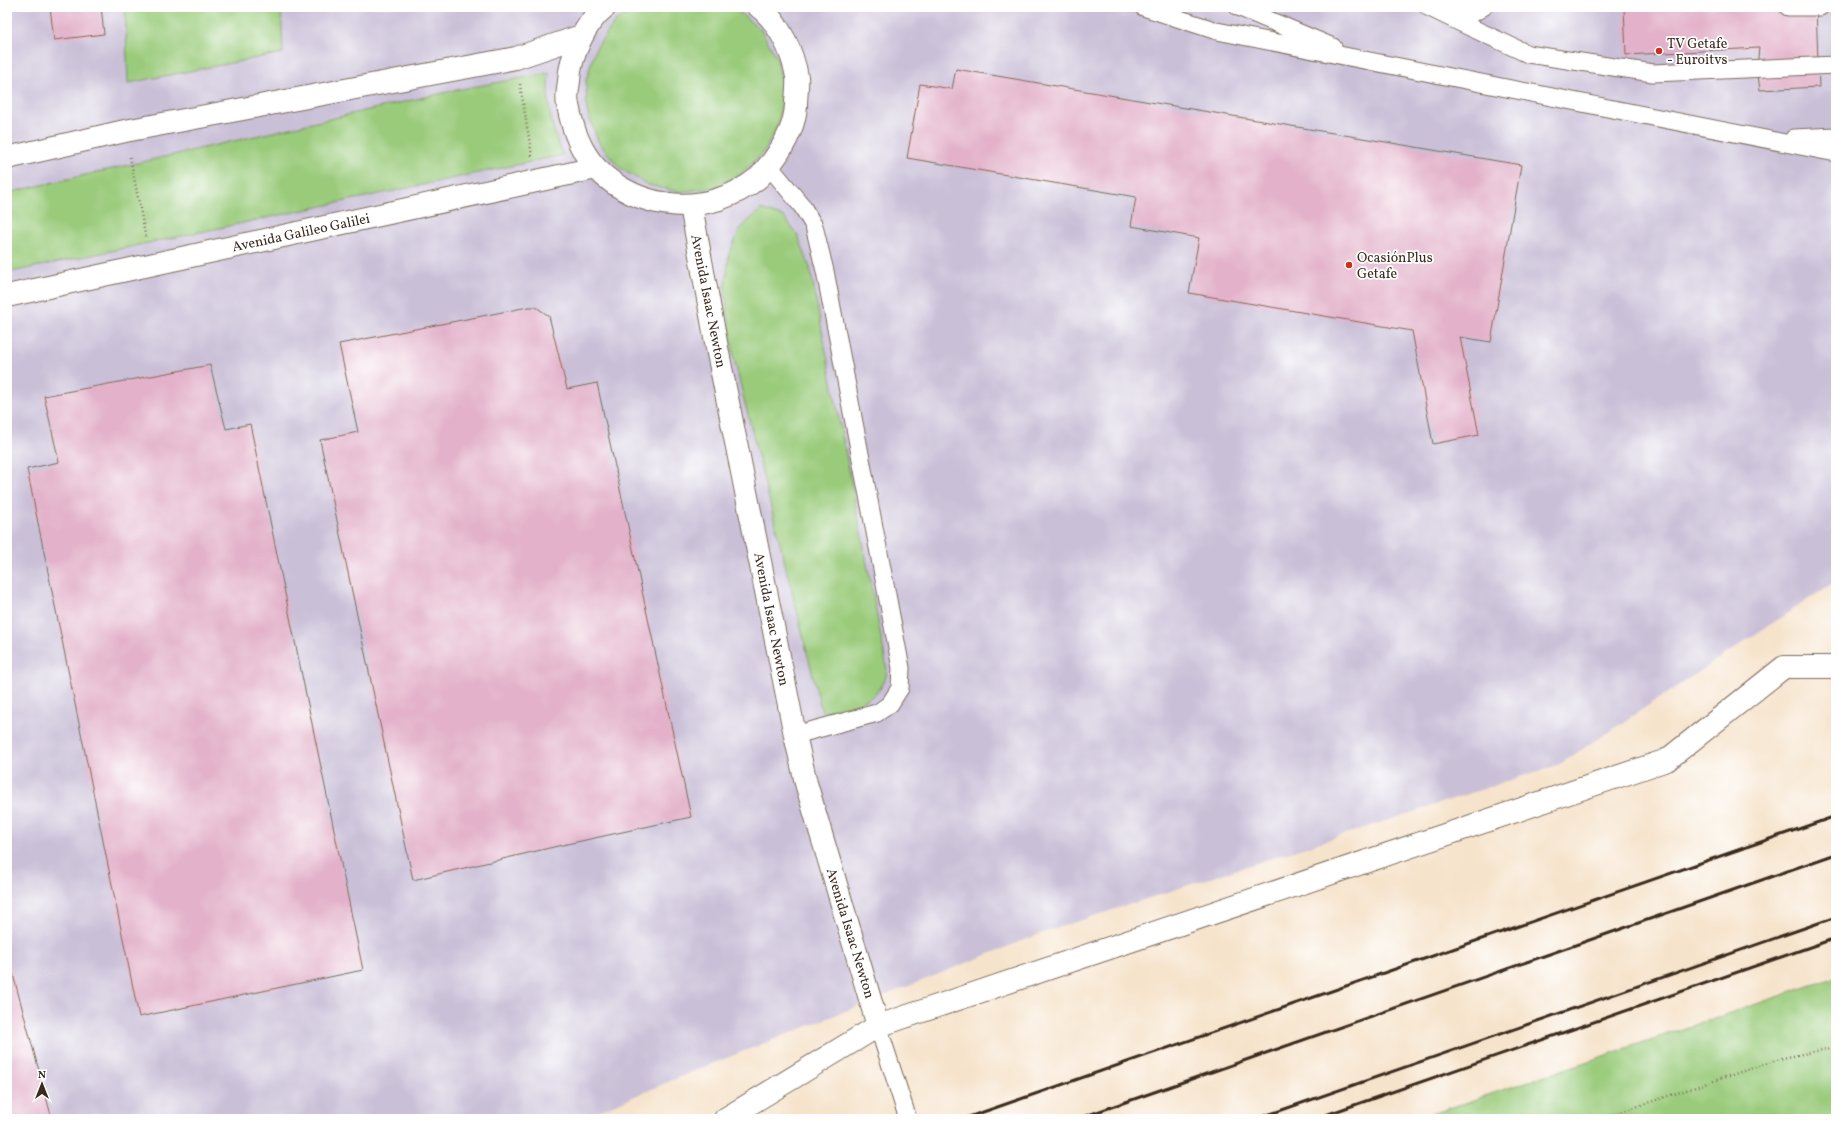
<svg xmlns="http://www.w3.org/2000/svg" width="1843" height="1126" font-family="Vollkorn,serif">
  <rect width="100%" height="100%" fill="#fff"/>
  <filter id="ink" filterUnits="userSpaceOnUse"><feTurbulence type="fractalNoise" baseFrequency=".025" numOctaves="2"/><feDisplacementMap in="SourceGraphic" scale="8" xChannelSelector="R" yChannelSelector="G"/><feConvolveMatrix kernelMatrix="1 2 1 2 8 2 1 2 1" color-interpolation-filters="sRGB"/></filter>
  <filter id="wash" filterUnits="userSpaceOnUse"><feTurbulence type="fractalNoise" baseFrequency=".012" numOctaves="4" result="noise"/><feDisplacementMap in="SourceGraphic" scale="16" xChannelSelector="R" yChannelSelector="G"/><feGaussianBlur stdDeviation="0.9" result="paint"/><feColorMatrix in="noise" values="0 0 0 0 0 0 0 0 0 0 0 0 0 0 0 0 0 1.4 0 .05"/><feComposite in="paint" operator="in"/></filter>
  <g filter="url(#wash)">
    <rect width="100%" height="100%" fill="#f6e3cb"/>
    <!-- industrial -->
    <path fill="#c9bfd7" d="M7,7H1836V581L1560,764L1045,932L704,1067L580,1119H7Z"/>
    <!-- green -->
    <path fill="#9acb7a" stroke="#6a7a4c" d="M125,7H281L283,53L128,83Z
      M636,7H733L761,30L777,58L783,89L779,122L765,151L741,174L712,188L679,192L648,185L620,168L599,143L587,112L586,80L596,48L615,22Z
      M549,73C546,102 551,128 563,155L7,273V193L456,90Z
      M761,209L784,217L798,236L810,268L884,652C885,659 888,670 886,676C879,704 845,707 822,712L734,359L725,291L729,254L740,229Z
      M1836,977V1119H1417Z"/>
    <g id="blocks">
      <!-- building -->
      <path fill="#e3b2ca" d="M50,7H101L104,34L54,40Z
        M1624,7H1816L1819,87L1760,90L1757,68L1759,48L1626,55Z
        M956,69L1521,165L1491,342L1460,337L1479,435L1433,444L1412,331L1189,293L1199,238L1131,226L1136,197L907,158L920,84L952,89Z
        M528,307H536L549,316L567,389L597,383L691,817L558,846L413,880L320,440L358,432L339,344Z
        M210,365L226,429L250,424L363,970L139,1017L27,469L59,462L44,396Z
        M7,952L52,1119H7Z"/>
    </g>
  </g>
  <g filter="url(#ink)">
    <use href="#blocks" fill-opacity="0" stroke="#7c6b5b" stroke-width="1"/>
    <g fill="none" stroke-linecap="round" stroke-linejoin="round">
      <defs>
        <path id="lane" d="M1143,7L1217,31L1836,153
          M1238,7L1333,47
          M1428,7L1459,22L1483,7
          M1788,7H1820
          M1459,22L1528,54L1653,73L1836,65
          M1794,138L1836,136
          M769,166L802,206L814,226L825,271L901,668L900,688L890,704L877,713L795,735
          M878,1026L908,1119"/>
        <path id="street" d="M605,7C585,22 570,57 569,81C568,89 566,98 568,105C572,127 581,152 596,168C639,213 710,217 758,178C763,174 767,167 772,162C784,146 795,125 796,105C796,96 798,86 797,77C793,53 779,22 759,7
          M7,158L125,131L516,58L581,36
          M691,206L717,348L795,735L806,783L878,1026
          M7,296L596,168
          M725,1119L878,1026L1667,760L1784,667H1836"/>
      </defs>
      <!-- lane casing -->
      <use href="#lane" stroke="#7c6b5b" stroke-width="19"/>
      <!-- street casing -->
      <use href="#street" stroke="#7c6b5b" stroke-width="24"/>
      <!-- path -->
      <path stroke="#7c6b5b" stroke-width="2.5" stroke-dasharray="1 3" stroke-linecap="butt" d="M520,84L532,156
        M130,157L146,239
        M1599,1119L1783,1058L1836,1047"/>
      <!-- lane -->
      <use href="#lane" stroke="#fff" stroke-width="17"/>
      <!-- street -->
      <use href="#street" stroke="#fff" stroke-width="22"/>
      <!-- rail -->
      <path stroke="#3b2a1e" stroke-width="3" d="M963,1119L1836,816
        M1077,1119L1836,854
        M1256,1119L1836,917
        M1314,1119L1836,938"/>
    </g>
  </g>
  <!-- markers -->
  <g fill="#c8321e" stroke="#fff" stroke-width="1.5">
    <circle cx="1659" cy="51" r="4"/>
    <circle cx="1349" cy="265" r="4"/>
  </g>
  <g text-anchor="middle" stroke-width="3.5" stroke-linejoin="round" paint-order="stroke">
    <!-- poi labels -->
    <g font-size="14" fill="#3b2a1e" stroke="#fff" text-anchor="start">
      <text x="1667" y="48">TV Getafe<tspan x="1667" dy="16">- Euroitvs</tspan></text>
      <text x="1357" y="262">OcasiónPlus<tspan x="1357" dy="16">Getafe</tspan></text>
    </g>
    <!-- street labels -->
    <g font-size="14" fill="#3b2a1e" stroke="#fff">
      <text transform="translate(301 232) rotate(-12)" y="5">Avenida Galileo Galilei</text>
      <text transform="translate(709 301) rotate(79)" y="5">Avenida Isaac Newton</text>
      <text transform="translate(772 619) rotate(79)" y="5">Avenida Isaac Newton</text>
      <text transform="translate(851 933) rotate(73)" y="5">Avenida Isaac Newton</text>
    </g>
  </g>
  <!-- margin -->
  <rect width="1843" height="1126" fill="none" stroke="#fff" stroke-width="24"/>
  <!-- north arrow -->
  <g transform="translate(42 1084)" stroke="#ffffff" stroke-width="3" paint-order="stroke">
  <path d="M0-3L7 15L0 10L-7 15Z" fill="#3b2a1e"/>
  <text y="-6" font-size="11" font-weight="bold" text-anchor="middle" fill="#3b2a1e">N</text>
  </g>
</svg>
